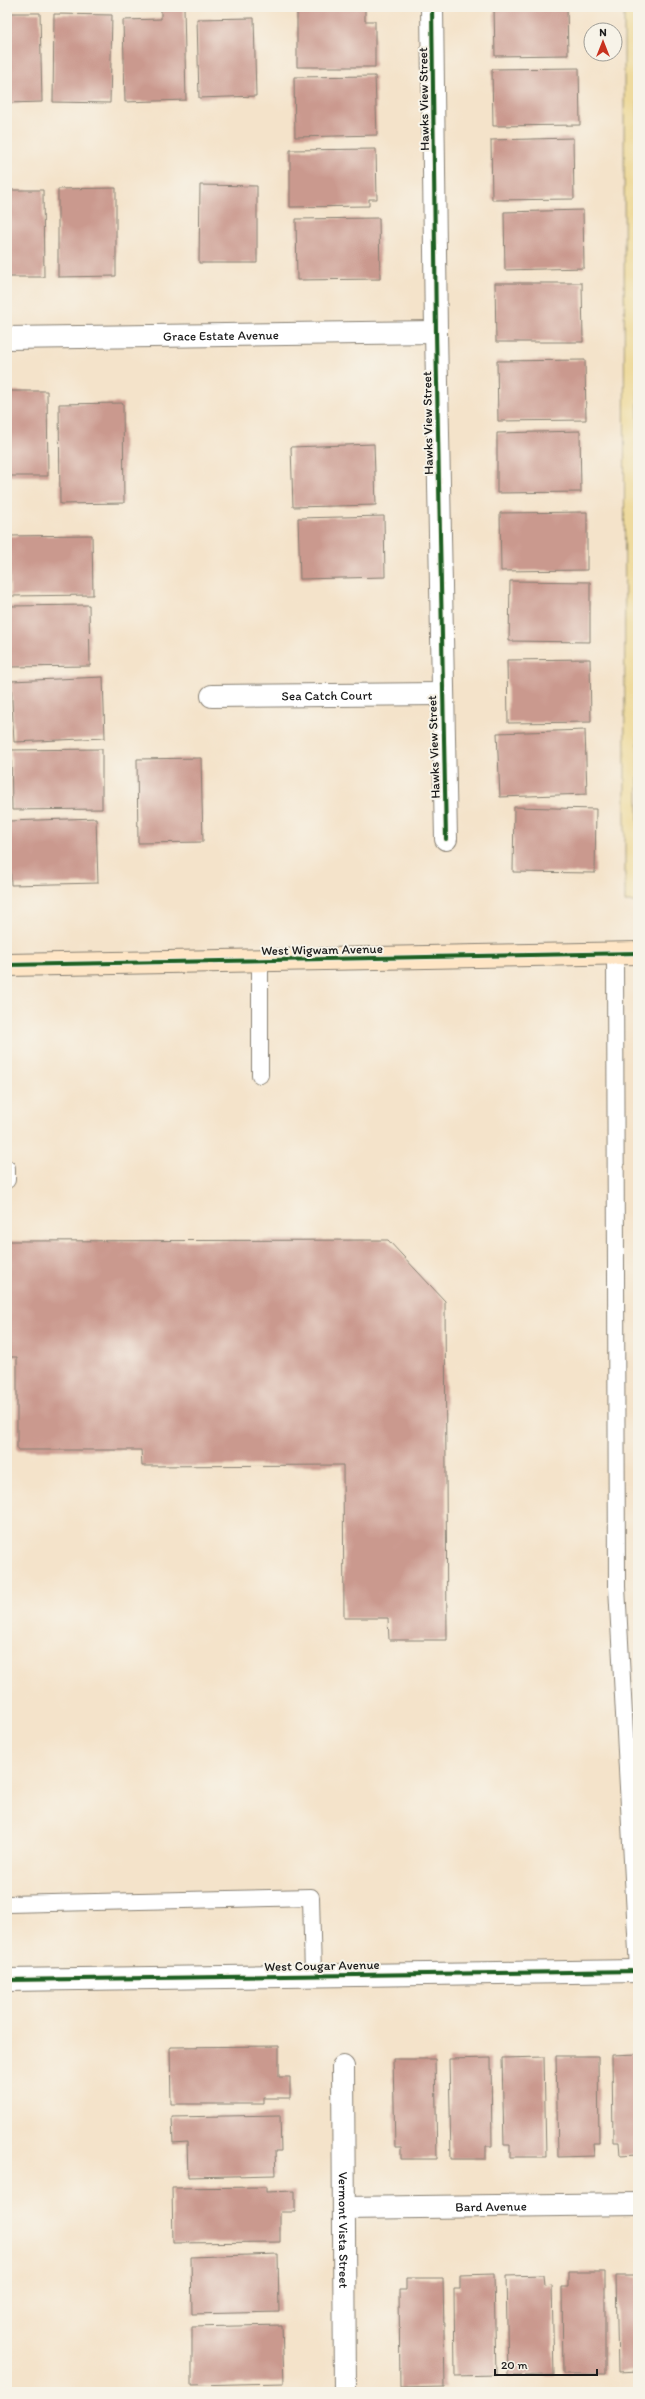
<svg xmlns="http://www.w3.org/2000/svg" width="645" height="2399" font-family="Itim,sans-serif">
  <rect width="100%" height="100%" fill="#f7f3e8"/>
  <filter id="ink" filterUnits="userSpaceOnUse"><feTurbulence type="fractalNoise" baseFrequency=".025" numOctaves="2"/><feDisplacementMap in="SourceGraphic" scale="8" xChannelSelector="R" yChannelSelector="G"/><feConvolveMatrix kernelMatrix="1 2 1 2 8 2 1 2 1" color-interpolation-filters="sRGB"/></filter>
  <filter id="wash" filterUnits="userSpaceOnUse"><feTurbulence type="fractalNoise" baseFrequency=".012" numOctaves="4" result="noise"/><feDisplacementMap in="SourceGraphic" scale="16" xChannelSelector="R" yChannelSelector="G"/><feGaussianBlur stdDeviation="0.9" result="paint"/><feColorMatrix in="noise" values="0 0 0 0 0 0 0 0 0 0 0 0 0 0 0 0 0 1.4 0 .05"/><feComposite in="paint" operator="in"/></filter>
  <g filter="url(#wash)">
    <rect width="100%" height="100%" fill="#f4e3ca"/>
    <!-- sand -->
    <path fill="#eeda9e" stroke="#857b5d" d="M624,7H638V902H625Z"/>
    <g id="blocks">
      <!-- building -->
      <path fill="#ca998e" d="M161,7H184L186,100L125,102L123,20L161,19Z
        M365,7V21H375V67H297V8Z
        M494,7H567L568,55L495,56Z
        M7,13H40L42,102L7,103Z
        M54,14L112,15L110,103L53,102Z
        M254,18L256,96L199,98L197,19Z
        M579,68L580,125L493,126L492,69Z
        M375,76L377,135L295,137L294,77Z
        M573,138L574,199L492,200L491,140Z
        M376,149L377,199H369V206L290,207V150Z
        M200,185L257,186V263H199Z
        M116,188V276L58,277V189Z
        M7,190H43L44,277H7Z
        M583,210L584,268L505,270L504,212Z
        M379,218L380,279L297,280L296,219Z
        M495,283H582L583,342H496Z
        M585,360L586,420L498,421L497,361Z
        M7,391H47L48,476H7Z
        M123,403L124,503L60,504L59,404Z
        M580,431L581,492L497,493V433Z
        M374,444L376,505L293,507L291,447Z
        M587,512V570L501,571L500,513Z
        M384,516L385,577L300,579L298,518Z
        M92,535L93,595L10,596L9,536Z
        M510,581L590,582V642L509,641Z
        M89,605L90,666L10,667L9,606Z
        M590,659L591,722L508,723L507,660Z
        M103,677L105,738L14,742L11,681Z
        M585,730L587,794L500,797L497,733Z
        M102,749V809L12,810L11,750Z
        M201,758L203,842L138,843L137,759Z
        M514,807L596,809L595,873L513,872Z
        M96,818L98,883L11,885L9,821Z
        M388,1240L445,1301L447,1640H389L388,1618H344L343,1465L142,1466L141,1450H17V1357H7V1241Z
        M279,2046V2077H290V2098H264V2104H171L170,2047Z
        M638,2054V2154L620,2155L619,2142H613L612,2055Z
        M556,2056H598L599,2143H593L594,2156L558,2157Z
        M544,2057L546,2157H510V2145H504L502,2058Z
        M491,2058L492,2146H486V2159H451L449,2059Z
        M393,2059H435L437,2159H401V2147H395Z
        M280,2115L281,2151H275L276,2175L188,2177L187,2142L173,2143L172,2117Z
        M266,2187V2192L295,2191V2212H280V2242L173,2243L172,2188Z
        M278,2254L279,2312L192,2314L191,2257Z
        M568,2272H605V2374H563L562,2287H568Z
        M494,2274L496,2375L455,2376L454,2289H460V2275Z
        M543,2275L544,2286L552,2285L554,2375L508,2376L506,2276Z
        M616,2276H638V2371L618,2372Z
        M406,2278H443L445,2387L400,2388L399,2290H406Z
        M282,2325L284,2383L192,2385V2327Z"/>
    </g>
  </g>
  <g filter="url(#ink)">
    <use href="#blocks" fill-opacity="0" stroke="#888073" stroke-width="1"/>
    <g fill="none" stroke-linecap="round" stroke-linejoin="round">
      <defs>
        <path id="lane" d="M615,953L617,1587L638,1970
          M260,960V1075
          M7,1168V1180
          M7,1904L311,1897L313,1975"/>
        <g id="street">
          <path d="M432,7L436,332L446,839"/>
          <path id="s1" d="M7,338L436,332"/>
          <path id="s2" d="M212,696L442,694"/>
          <path d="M7,1980L638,1971"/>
          <path id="s3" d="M343,2067L345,2392"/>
          <path id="s4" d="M344,2208L638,2204"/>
        </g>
        <path id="secondary" d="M7,965L638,953"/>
      </defs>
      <!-- lane casing -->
      <use href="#lane" stroke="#888073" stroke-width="18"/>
      <!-- street casing -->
      <use href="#street" stroke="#888073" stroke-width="24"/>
      <!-- secondary casing -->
      <use href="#secondary" stroke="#888073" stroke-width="24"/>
      <!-- lane -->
      <use href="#lane" stroke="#fff" stroke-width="16"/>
      <!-- street -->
      <use href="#street" stroke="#fff" stroke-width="22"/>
      <!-- secondary -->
      <use href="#secondary" stroke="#fee5c5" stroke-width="22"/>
      <defs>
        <path id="cycleway" d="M432,7L436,332L446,839
          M7,965L638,953
          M7,1980L638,1971"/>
      </defs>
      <!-- cycleway casing -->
      <use href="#cycleway" stroke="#f7f3e8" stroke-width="6"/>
      <!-- cycleway -->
      <use href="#cycleway" stroke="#1b5e20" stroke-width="4"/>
    </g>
  </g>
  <g text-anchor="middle" stroke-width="4" stroke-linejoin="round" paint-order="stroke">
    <!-- street labels -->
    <g font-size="13" fill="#1c1c1c" stroke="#f7f3e8">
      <text transform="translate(423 99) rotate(-91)" y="5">Hawks View Street</text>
      <text dy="5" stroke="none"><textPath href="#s1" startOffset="214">Grace Estate Avenue</textPath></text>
      <text transform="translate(427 423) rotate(-91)" y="5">Hawks View Street</text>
      <text dy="5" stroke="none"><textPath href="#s2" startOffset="115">Sea Catch Court</textPath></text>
      <text transform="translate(433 747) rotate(-92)" y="5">Hawks View Street</text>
      <text transform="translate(322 949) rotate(-1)" y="5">West Wigwam Avenue</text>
      <text transform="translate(322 1965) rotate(-1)" y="5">West Cougar Avenue</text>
      <text dy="5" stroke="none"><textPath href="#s4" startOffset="147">Bard Avenue</textPath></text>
      <text dy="5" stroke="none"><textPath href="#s3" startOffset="163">Vermont Vista Street</textPath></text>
    </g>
  </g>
  <!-- margin -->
  <rect width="645" height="2399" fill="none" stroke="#f7f3e8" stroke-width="24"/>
  <!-- north arrow -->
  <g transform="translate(603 42)"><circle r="19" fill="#f7f3e8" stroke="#9f9d96"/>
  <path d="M0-3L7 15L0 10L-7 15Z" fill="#c8321e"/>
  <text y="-6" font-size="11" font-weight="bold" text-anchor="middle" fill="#1c1c1c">N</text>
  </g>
  <!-- scale -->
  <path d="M495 2369v6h102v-6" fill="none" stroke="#1c1c1c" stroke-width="2"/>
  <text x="501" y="2369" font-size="12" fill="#1c1c1c" stroke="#f7f3e8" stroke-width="3" paint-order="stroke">20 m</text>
</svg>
